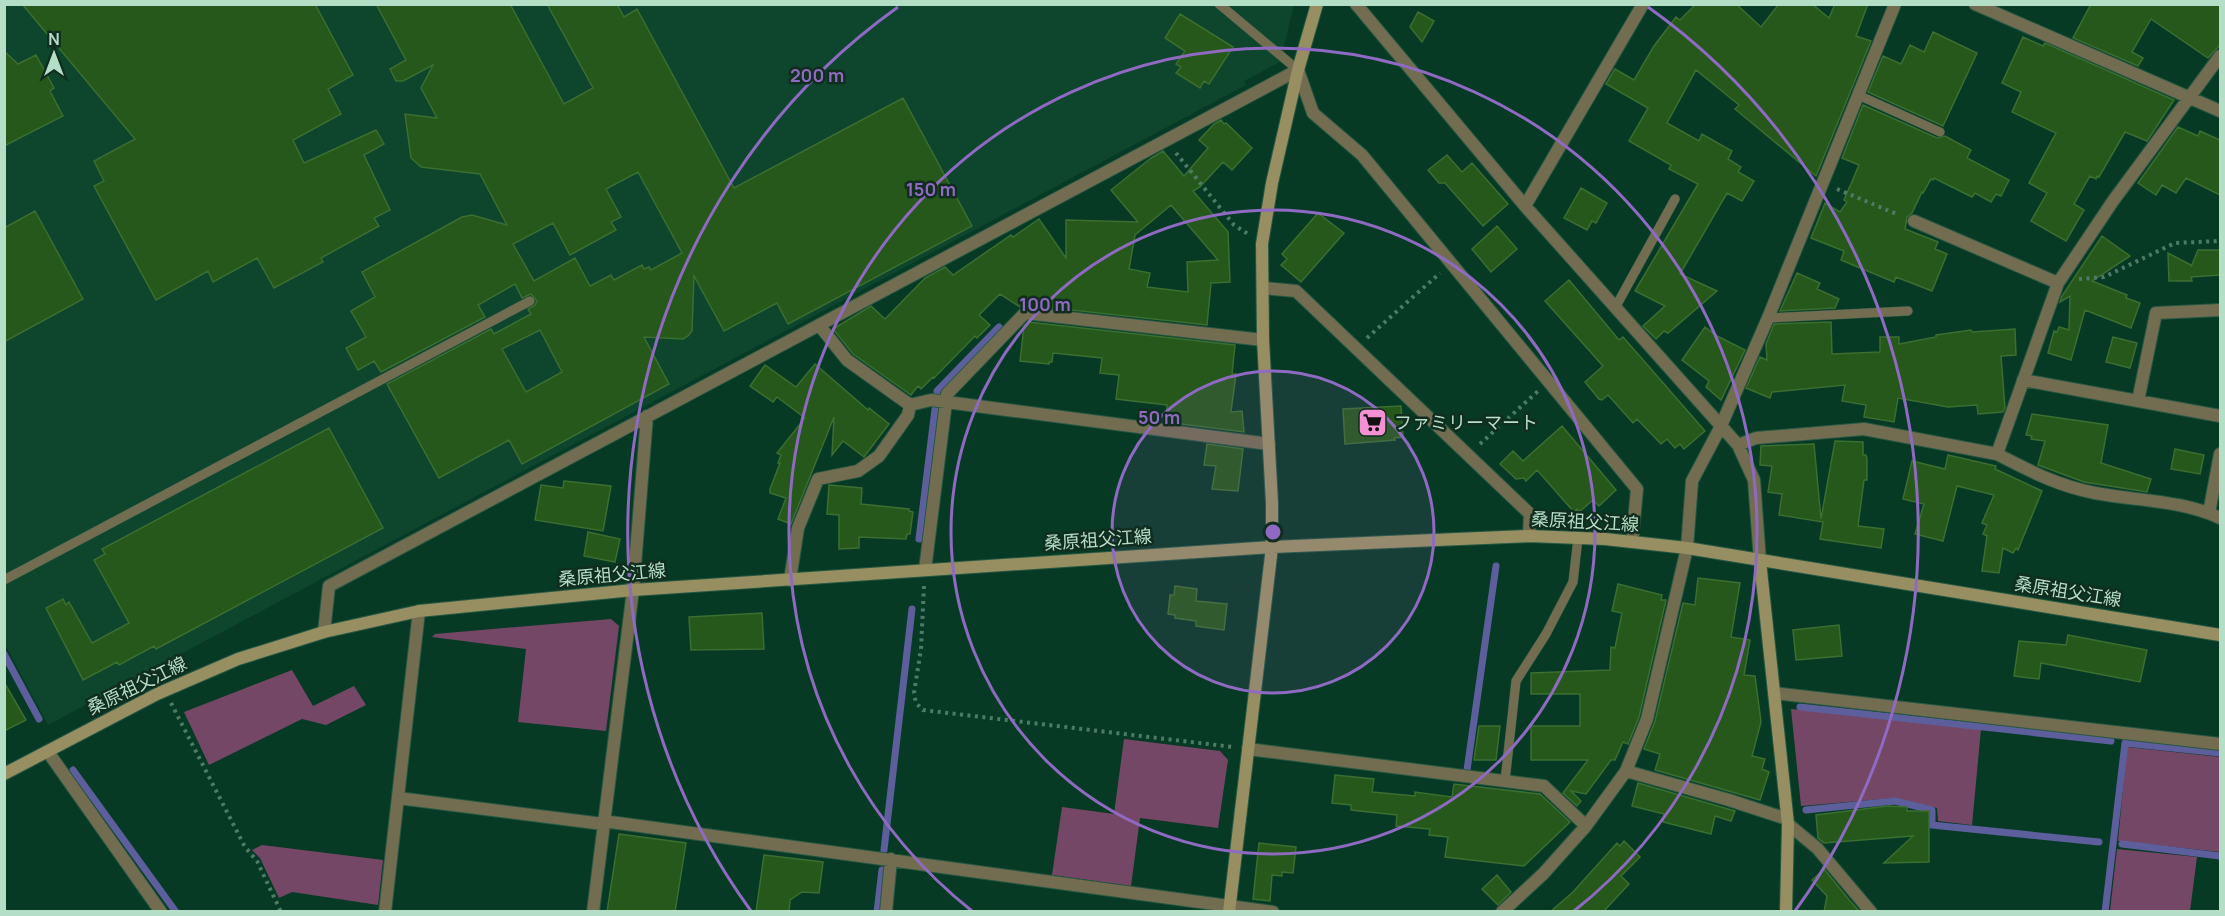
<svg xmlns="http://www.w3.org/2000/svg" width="2225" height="916" font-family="Manrope,'Noto Sans JP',sans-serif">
  <rect width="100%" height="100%" fill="#073a25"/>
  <!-- built -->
  <path fill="#0d452d" d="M4,5H1294L1280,62L1244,81L1246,85L48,725L5,644Z"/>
  <!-- green -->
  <path fill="#754766" d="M611,619L619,626L606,731L518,722L526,649L432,637L435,634Z
    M292,670L313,706L354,686L366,705L326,725L302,719L209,765L184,712Z
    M1791,709L1981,729L1972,825L1938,821L1937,808L1895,798L1801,806Z
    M1124,739L1220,751L1228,760L1218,828L1140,818L1131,886L1052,875L1062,807L1114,814Z
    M2127,747L2220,757V852L2118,841Z
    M262,845L383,860L378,905L292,892L279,898L260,858L252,850Z
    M2117,849L2197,857L2190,911H2110Z"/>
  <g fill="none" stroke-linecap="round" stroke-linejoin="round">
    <!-- stream -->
    <path stroke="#5c5f9b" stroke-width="7" d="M937,394V391L999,327
      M919,539L935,409
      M4,654L39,719
      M1800,707L2111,741
      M73,770L176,912
      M1467,770L1496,566
      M1806,810L1895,801L1932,810V825L2099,842
      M2122,844L2220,856
      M884,850L912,609
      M877,912L882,870
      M2105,912L2125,743L2220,753"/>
  </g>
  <!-- building -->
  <path fill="#25581a" stroke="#3b6e31" stroke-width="1.5" fill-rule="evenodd" d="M22,4H315L353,75L328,89L341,114L293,140L304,163L376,130L384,144L364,155L390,210L374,218L379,226L321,258L323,262L274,288L257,258L213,282L208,271L156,300L94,186L104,181L94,161L135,139Z
    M376,4H510L564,104L593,88L547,4H617L624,17L637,9L734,188L903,98L972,226L788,324L777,303L724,331L694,276L692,331L688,336L683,339L644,337L669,384L522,464L509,440L439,478L387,384L491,329L494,334L531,314L528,309L535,305L537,301L531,294L522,298L515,284L478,305L485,317L381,372L374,361L358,370L346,348L366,337L351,311L375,297L362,272L462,217L472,215L507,225L480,174L421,167L411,158L405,114L437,118L421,88L433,65L403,81H396L390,69L406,60ZM638,172L682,253L651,270L649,267L644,269L642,265L614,280L611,275L590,286L575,258L534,281L513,244L553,223L570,255L616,230L611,222L621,217L606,189ZM540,330L562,372L526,392L502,349Z
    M1696,4H1736L1761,27L1779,4H1812L1829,18L1835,4H1868L1856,36L1871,41L1816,176L1735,109L1739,105L1696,70L1667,123L1699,141L1702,134L1732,151L1728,159L1741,167L1738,172L1754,181L1742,201L1727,193L1680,274L1717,291L1668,333L1664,331L1656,339L1643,326L1665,306L1635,291L1698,184L1669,169L1671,165L1629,141L1648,108L1606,84L1615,69L1634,80L1654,46L1676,17L1680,20Z
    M2091,4H2220V45L2208,58L2151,19L2132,52L2143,58L2138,66L2073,38Z
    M1418,12L1434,21L1422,42L1410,27Z
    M1180,14L1233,47L1209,84L1204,81L1200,88L1176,73L1181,67L1176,64L1185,51L1165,38Z
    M1933,32L1977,53L1943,126L1868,92L1883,56L1901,64L1910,45L1924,52Z
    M2023,37L2043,46L2045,43L2174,100L2147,141L2125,132L2099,177L2097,176L2096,179L2090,176L2074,204L2084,210L2066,241L2031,221L2047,193L2029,183L2056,133L2012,112L2021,92L2002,83Z
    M4,51L18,64L36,55L54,88L50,91L63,116L4,146Z
    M1863,105L1937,138L1945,136L1971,150L1967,158L2009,180L2001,196L1996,194L1991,202L1975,193L1972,197L1934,178L1933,180L1931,179L1923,193L1922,192L1912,213L1907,217L1905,229L1938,242L1935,249L1947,254L1932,291L1896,277L1894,282L1841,260L1844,251L1811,238L1825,203L1840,212L1847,202L1844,200L1859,165L1842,158Z
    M1221,120L1224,124L1226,123L1252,148L1232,170L1223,162L1200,187L1193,191L1228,232L1230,282L1211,283L1207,325L1026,305L1020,307L1000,294L979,315L990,325L977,338L975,336L934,378L933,377L921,389L918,386L911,395L853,354L833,329L871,306L885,319L925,278L945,267L953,275L1011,235L1013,237L1039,219L1066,258V220L1138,222L1111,190L1151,158L1163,151L1184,176L1208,148L1199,140L1214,124ZM1171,205L1218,260L1187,262L1188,292L1147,287L1150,273L1129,269L1135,235Z
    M2178,127L2198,136L2200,131L2220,140V195L2186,178L2176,193L2162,185L2156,195L2138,183Z
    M1447,155L1462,172L1472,163L1508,204L1483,226L1445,183H1439L1428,170Z
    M1581,188L1607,203L1596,223L1592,221L1587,230L1564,218Z
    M35,211L83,299L4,342V228Z
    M1318,213L1344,233L1301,282L1281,265L1287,259L1282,254Z
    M1497,226L1517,249L1491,272L1472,249Z
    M2102,236L2130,256L2092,281L2127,295L2126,298L2140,303L2131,328L2085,310L2071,360L2048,353L2054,331L2057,332L2059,327L2069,330L2070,296L2060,302L2062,296Z
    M2198,250H2220V275L2191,277L2192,281H2169L2168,253L2191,265V267Z
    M1797,273L1820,283L1817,289L1839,299L1835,308L1780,311Z
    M1569,280L1619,340L1623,337L1705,431L1684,449L1680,444L1675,448L1667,439L1661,444L1637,419L1633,423L1608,395L1602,400L1599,399L1585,382L1603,366L1545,301Z
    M1028,322L1235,345L1232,374H1236L1231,412L1242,411L1244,432L1166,422L1167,405L1116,399L1119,375L1100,373L1102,358L1053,353L1052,362H1049V364L1020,361L1024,326Z
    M1831,322L1832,354L1880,352V337H1899V344L1936,337V335L1971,330L1972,332L2015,329L2016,355L2001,356L2005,408L2003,412L1978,414L1977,405L1948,407L1898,398L1894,422L1864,417L1866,405L1842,401L1845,385L1772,392L1770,398L1746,388L1760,357L1767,360L1766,344L1774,324Z
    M1705,327L1717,336L1745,350L1721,400L1706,387L1709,381L1682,360Z
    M2113,337L2137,343L2130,368L2106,362Z
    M815,364L868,410L869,408L889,424L864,457L843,441L832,455L834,417L791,524L778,519L786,498L770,493V489L780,463H778L781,455L777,453L805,418L777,397L773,402L750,386L765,365L796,387Z
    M1401,406L1403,437L1394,438L1395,440L1345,444L1343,409Z
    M2032,414L2108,425L2101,463L2151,479L2147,492L2084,482L2038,465L2045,441L2031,439L2032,436L2026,435Z
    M1562,426L1616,490L1599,506L1593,500L1579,512L1577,509L1574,512L1537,470L1526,481L1524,478L1516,479L1500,464L1513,451L1523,461Z
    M329,428L383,528L156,649L154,646L119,665L117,662L83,680L46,608L63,599L66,605L69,602L92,643L129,623L94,560L105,554L102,549Z
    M1835,441L1863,442V455H1866L1867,459V480H1864L1858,526L1884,529L1881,548L1820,539L1823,522L1779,515L1782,494L1768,492L1772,466L1760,465L1761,446L1814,444L1821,519Z
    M1207,444L1243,449L1238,491L1212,489L1216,466L1204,465Z
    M2175,449L2204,455L2200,474L2171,469Z
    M1948,455L1996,466L1995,469L2042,491L2018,550L2016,548L2013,553L2003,548L1999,573L1982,571L1987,536L1983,534L1987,525L1982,523L1994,495L1957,486L1943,541L1915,534L1924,504L1903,499L1912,461L1945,469Z
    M564,481L611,486L603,531L535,520L541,485L563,488Z
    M829,485L862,488L861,504L909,509V511L913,512L910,534H907L906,539L859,537V548L839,549V515L827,514Z
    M588,532L620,539L615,562L584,556Z
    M1698,578L1740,583L1731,637L1750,640L1744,675L1755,676L1761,722L1752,756L1765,759L1762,769L1769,772L1760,800L1655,770L1660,754L1644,749L1655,721L1683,603L1695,605Z
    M1618,584L1662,595L1661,600H1666L1639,717L1628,744L1623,742L1615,760H1611L1586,794L1571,791L1581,801L1577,806L1563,793L1588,760H1531V726H1580V694H1531V673L1610,670L1611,647L1615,648L1622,613L1612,611Z
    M1175,586L1197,589L1196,601L1227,604L1224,630L1196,626V621L1175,618V615L1168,614L1170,595H1174Z
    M762,613L764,649L691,650L689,617Z
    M1839,625L1842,656L1796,660L1793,630Z
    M2068,635L2147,650L2140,682L2041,663L2039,679L2014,676L2019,641L2066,645Z
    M4,682L26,720L4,731Z
    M1479,726H1500L1496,760H1474Z
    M1335,775L1374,779L1372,792L1415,796V792L1452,797L1454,784L1540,794L1570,822L1524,866L1445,857L1448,837L1429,835L1430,829L1396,826L1397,815L1351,810V805L1332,803Z
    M1638,783L1735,811L1731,821L1715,816L1711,834L1663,822L1664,814L1632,806Z
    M1888,806L1907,807V811H1929V862L1884,863L1913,836L1824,843L1818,838L1816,815Z
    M619,834L686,843L675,912H607Z
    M1624,841L1640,857L1621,876L1629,884L1603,912H1550L1573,892L1617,843L1620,846Z
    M1259,843L1296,847L1293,873L1282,872V876L1272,875L1270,901L1253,899Z
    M764,855L823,862L819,893L802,892L790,900L789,912H756Z
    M1824,869L1850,901L1860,912H1824L1827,896L1812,880Z
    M1497,875L1511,892L1498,905L1482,889Z"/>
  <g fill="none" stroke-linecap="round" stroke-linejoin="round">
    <defs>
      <path id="lane" d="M1219,4L1298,70
        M1858,95L1940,132
        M1615,308L1675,199
        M1768,318L1908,311
        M4,580L530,301
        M1505,781L1516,681L1546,634L1573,582L1578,538"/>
      <path id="street" d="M1356,4L1525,206L1738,445L1754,480L1760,561
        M1975,4L2220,111
        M1525,206L1643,4
        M1914,221L2058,283
        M1263,288L1296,291L1530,514L1529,536
        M819,325L847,360L910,405L931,400L1269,444
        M2023,380L2220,416
        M2138,401L2156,313L2220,310
        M1738,445L1756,438L1864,429L1997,454L2058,283L2113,201L2220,56
        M1997,454C2030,471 2058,486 2095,493C2136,501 2182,500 2220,518
        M2209,513L2220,454
        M925,570L947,394L1025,313L1263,340
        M790,580L798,528L818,479L858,471L879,456L908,415L910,405
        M324,632L329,586L1298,70L1313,113L1362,155L1637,489L1632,542
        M1774,693L2220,744
        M1248,749L1544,786L1586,826
        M48,752L161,912
        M1626,771L1729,800L1787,819
        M398,798L603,824
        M603,821L1273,912
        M1788,824L1817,848L1871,912
        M385,912L419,611
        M593,912L633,590L647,416
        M886,912L891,859
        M1502,912L1543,874L1586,826L1626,771L1647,719L1687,548L1692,481L1720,428L1768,318L1895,4"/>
      <path id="secondary" d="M1760,561L1788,824L1786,912
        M4,774L157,694L238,659L324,632L419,611L633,590L1272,547L1529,536L1605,539L1687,548L2220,635
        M1229,912L1272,547V503L1263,340L1262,244L1272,183L1298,70L1317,4"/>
    </defs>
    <!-- lane casing -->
    <use href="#lane" stroke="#265842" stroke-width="10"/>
    <!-- street casing -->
    <use href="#street" stroke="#265842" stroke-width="14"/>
    <!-- secondary casing -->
    <use href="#secondary" stroke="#265842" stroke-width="14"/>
    <!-- path -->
    <path stroke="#4d7c66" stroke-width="4" stroke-dasharray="3 4.5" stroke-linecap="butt" d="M1176,153L1234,225L1248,234
      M1837,189L1899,215
      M2079,279L2104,277L2175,243L2220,241
      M1367,338L1440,273
      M1480,444L1538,391
      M924,586L921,649L914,693L916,703L923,710L1233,747
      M171,703L245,847L257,861L281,912"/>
    <!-- lane -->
    <use href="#lane" stroke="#726d51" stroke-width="9"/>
    <!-- street -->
    <use href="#street" stroke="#726d51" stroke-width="12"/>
    <!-- secondary -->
    <use href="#secondary" stroke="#978f61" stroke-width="12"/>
  </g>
  <!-- distance rings -->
  <circle cx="1273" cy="532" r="161" fill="#8f6ac2" fill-opacity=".12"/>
  <g fill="none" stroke="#8f6ac2" stroke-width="3">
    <circle cx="1273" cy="532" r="161"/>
    <circle cx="1273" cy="532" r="322"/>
    <path d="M972 911A484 484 0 1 1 1574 911"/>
    <path d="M751 911A645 645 0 0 1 898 7M1648 7A645 645 0 0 1 1795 911"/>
  </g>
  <!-- icons -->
  <defs>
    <symbol id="supermarket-square" viewBox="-11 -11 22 22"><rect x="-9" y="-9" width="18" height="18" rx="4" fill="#f491d4" stroke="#112d1f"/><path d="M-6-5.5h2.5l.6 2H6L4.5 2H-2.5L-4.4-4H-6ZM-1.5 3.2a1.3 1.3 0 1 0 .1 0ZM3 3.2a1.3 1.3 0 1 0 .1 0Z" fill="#111"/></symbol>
  </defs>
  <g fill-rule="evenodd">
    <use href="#supermarket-square" x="1356" y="406" width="33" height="33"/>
  </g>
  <g text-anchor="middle" stroke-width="5" stroke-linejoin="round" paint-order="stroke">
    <!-- poi labels -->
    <g font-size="18" fill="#b5dec7" stroke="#112d1f" text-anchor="start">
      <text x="1394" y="429">ファミリーマート</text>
    </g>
    <!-- street labels -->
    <g font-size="18" fill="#b5dec7" stroke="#112d1f">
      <text transform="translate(1585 522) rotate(3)" y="6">桑原祖父江線</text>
      <text transform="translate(1098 540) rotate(-4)" y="6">桑原祖父江線</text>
      <text transform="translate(612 575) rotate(-5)" y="6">桑原祖父江線</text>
      <text transform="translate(2068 592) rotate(9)" y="6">桑原祖父江線</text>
      <text transform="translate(137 686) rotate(-26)" y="6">桑原祖父江線</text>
    </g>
  </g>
  <circle cx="1273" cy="532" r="9" fill="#8f6ac2" stroke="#112d1f" stroke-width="3"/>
  <g font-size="18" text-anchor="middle" font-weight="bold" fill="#8f6ac2" stroke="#112d1f" stroke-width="5" stroke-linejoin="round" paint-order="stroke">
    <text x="817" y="82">200 m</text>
    <text x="931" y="196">150 m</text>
    <text x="1045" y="311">100 m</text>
    <text x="1159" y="424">50 m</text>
  </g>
  <!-- border -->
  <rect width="2225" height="916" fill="none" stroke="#b5dec7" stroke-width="12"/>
  <!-- north arrow -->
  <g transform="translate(54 54)" stroke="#112d1f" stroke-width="4.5" paint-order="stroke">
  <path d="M0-4.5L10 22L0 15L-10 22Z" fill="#b5dec7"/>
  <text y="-9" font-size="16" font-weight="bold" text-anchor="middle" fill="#b5dec7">N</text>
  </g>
</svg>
